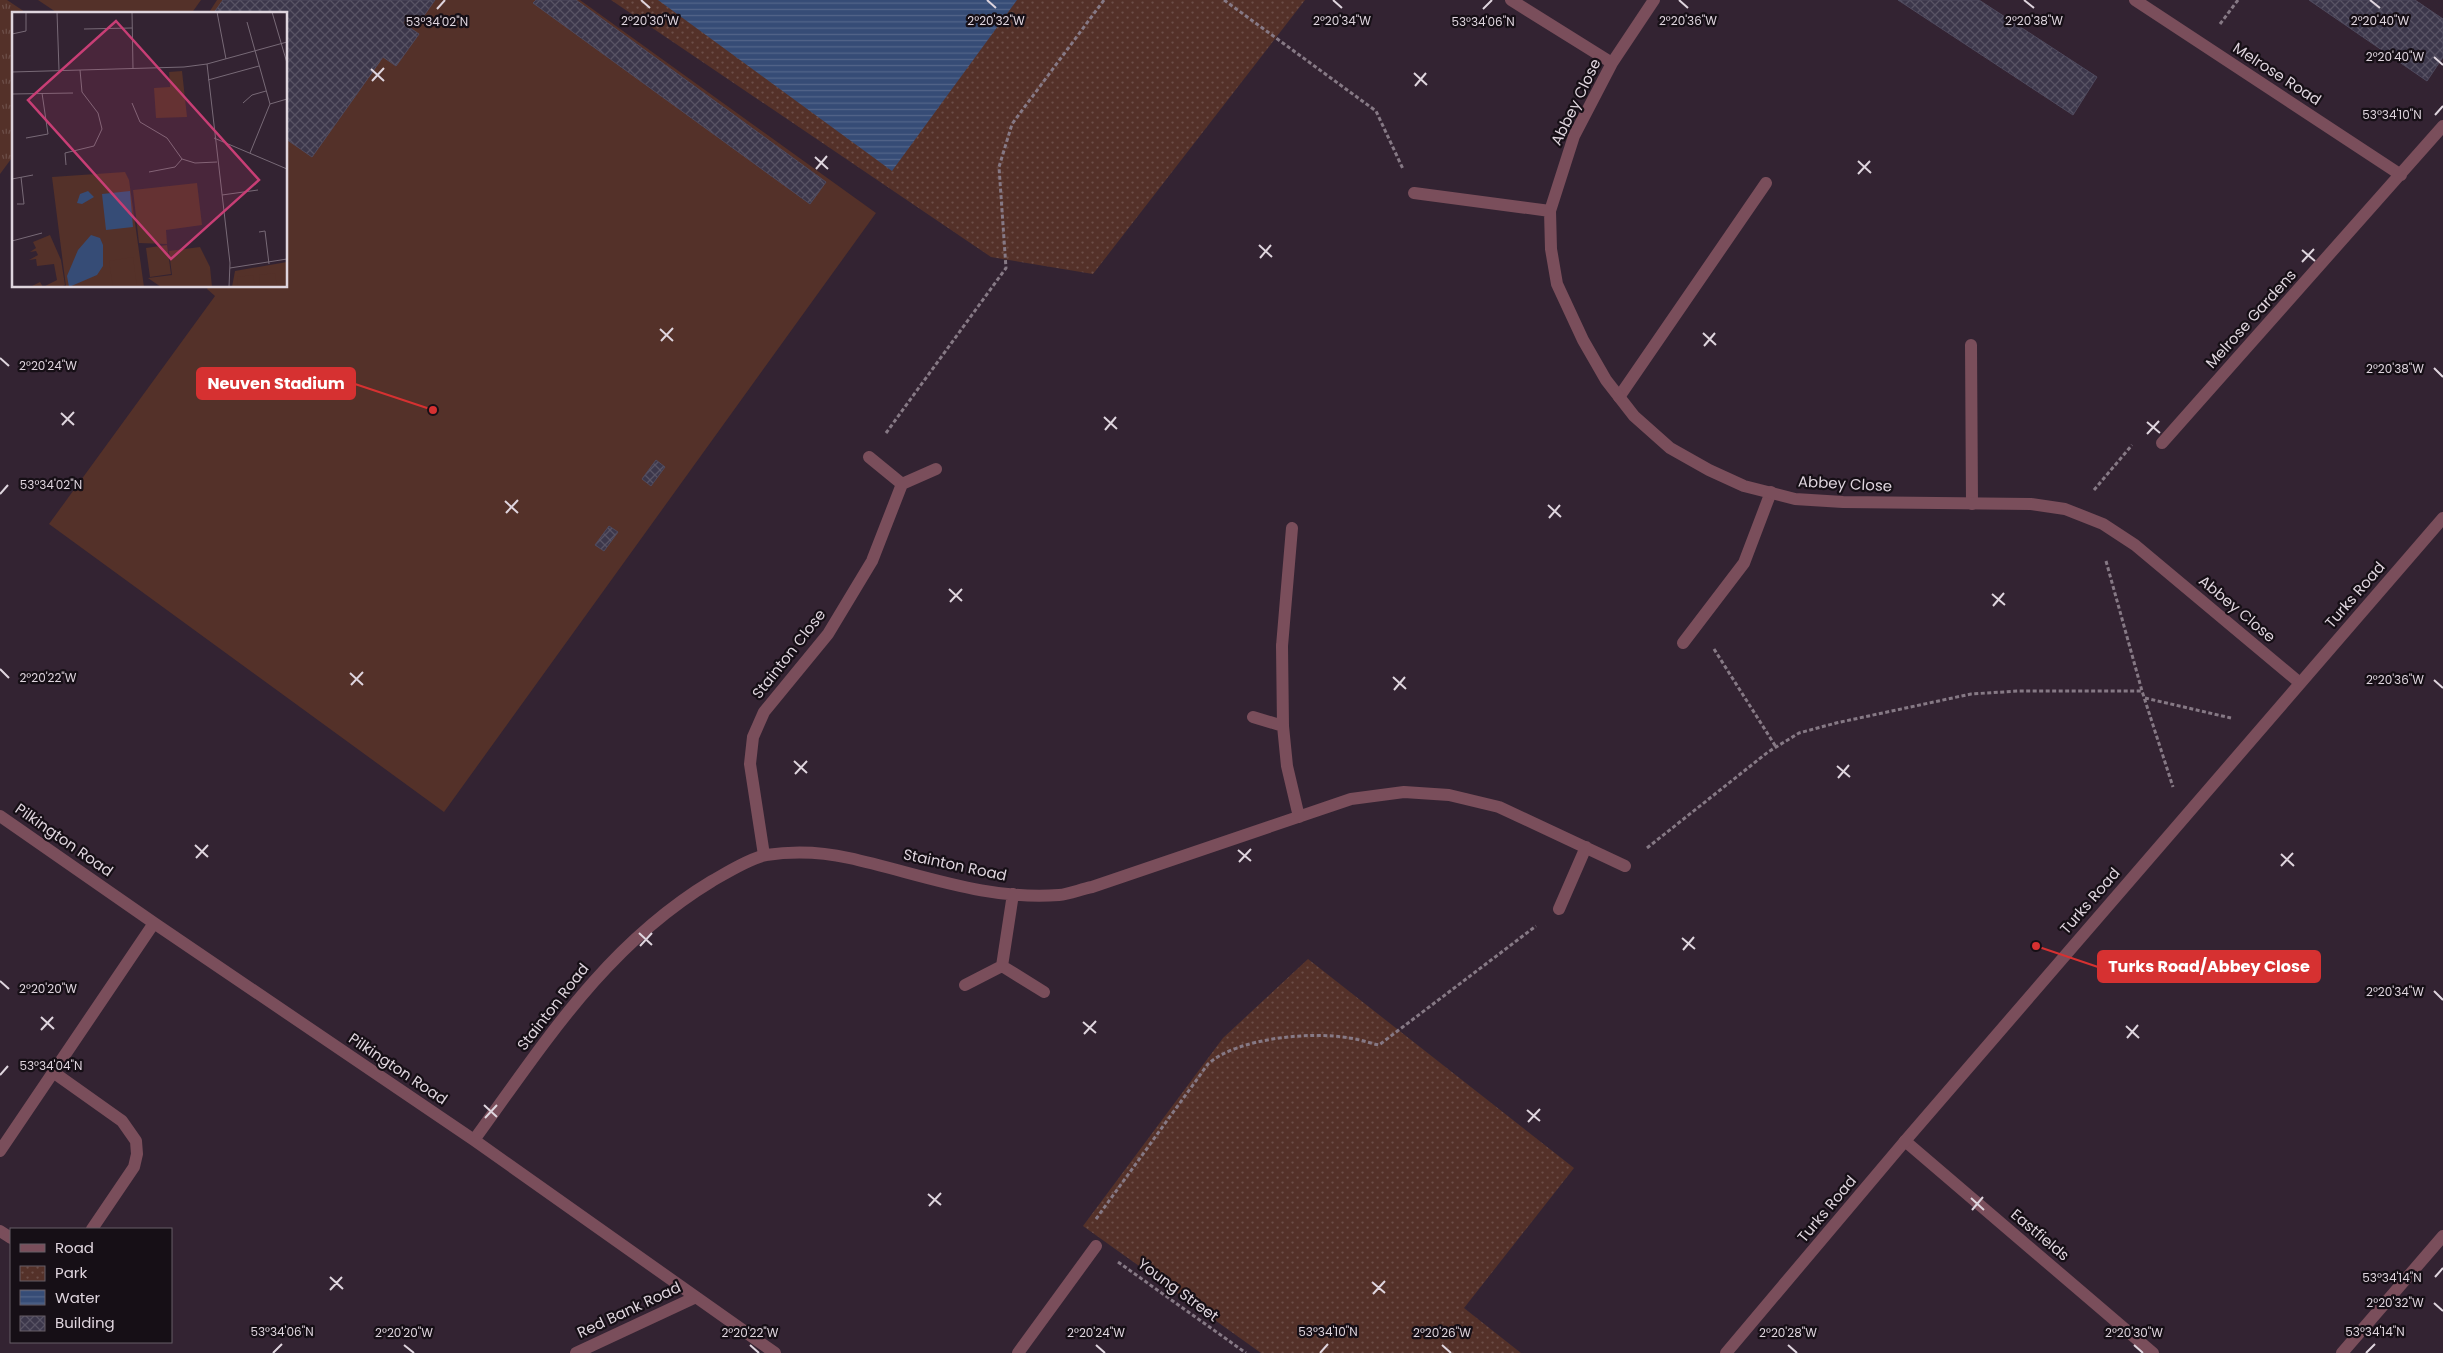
<svg xmlns="http://www.w3.org/2000/svg" width="2443" height="1353" font-family="Poppins,sans-serif">
  <defs>
    <pattern id="grass-tufts" width="24" height="20" patternUnits="userSpaceOnUse" patternTransform="scale(1.25)"><rect width="24" height="20" fill="#543129"/><path d="M3 7l-1-3M5 7V3M7 7l1-3M15 17l-1-3M17 17v-4M19 17l1-3" fill="none" stroke="#6c4e48"/></pattern>
    <pattern id="park-dots" width="8" height="8" patternUnits="userSpaceOnUse" patternTransform="scale(1.25)"><rect width="8" height="8" fill="#543129"/><path d="M2 2h.1M6 6h.1" fill="none" stroke="#6c4e48" stroke-width="1.8" stroke-linecap="round"/></pattern>
    <pattern id="water-rules" width="6" height="5" patternUnits="userSpaceOnUse" patternTransform="scale(1.25)"><rect width="6" height="5" fill="#364c76"/><path d="M0 2.5h6" fill="none" stroke="#536589"/></pattern>
    <pattern id="building-cross-hatch" width="8" height="8" patternUnits="userSpaceOnUse" patternTransform="scale(1.25)"><rect width="8" height="8" fill="#3c374b"/><path d="M0 0l8 8M0 8l8-8" fill="none" stroke="#585364"/></pattern>
  </defs>
  <rect width="100%" height="100%" fill="#332332"/>
  <!-- grass -->
  <path fill="url(#grass-tufts)" d="M0,0H7L28,14H14V155L0,174Z"/>
  <!-- park -->
  <path fill="url(#park-dots)" d="M611,0H1305L1093,274L991,257Z
    M1308,959L1574,1168L1464,1308L1521,1353H1261L1083,1226L1223,1038Z"/>
  <!-- pitch -->
  <path fill="#543129" d="M38,0H201L191,14H59Z
    M217,0H580L876,213L444,812L49,524L215,296L207,289L209,286H286V14H208Z"/>
  <!-- water -->
  <path fill="url(#water-rules)" d="M658,0H1017L892,171Z"/>
  <!-- building -->
  <path fill="url(#building-cross-hatch)" stroke="#4f4a5e" d="M223,0H435L418,24L408,16L403,23L419,34L396,66L383,57L312,157L286,139V14H213Z
    M536,0H576L826,182L810,204L533,3Z
    M1898,0H1979L2097,77L2073,115Z
    M2309,0H2415L2443,19V57L2427,81Z
    M656,460L665,467L651,486L642,479Z
    M609,526L618,532L604,551L595,545Z"/>
  <g fill="none" stroke-linecap="round" stroke-linejoin="round">
    <!-- path -->
    <path stroke="#867985" stroke-width="3" stroke-dasharray="4 2.5" stroke-linecap="butt" d="M1224,0L1376,111L1403,169
      M2220,24L2238,0
      M886,433L1006,268L999,167L1012,124L1104,0
      M2094,490L2132,445
      M2106,561L2142,691L2173,787
      M1714,649L1776,747
      M2145,698L2231,718
      M1647,848L1768,752L1799,733L1836,723L1971,694L2018,691H2142
      M1096,1219L1208,1064C1237,1038 1311,1031 1349,1038C1359,1039 1369,1043 1379,1045L1536,926
      M1118,1262L1246,1353"/>
    <!-- service -->
    <path stroke="#7a4e5b" stroke-width="12" d="M1971,345L1972,504
      M1619,397L1766,183
      M1683,643L1744,563L1771,492
      M1282,646L1292,528
      M53,1072L122,1121L136,1141L137,1154L134,1167L92,1229
      M0,1231L11,1238
      M1018,1353L1096,1246"/>
    <!-- minor -->
    <path stroke="#7a4e5b" stroke-width="12" d="M1511,0L1612,63
      M1654,0L1612,63L1574,136L1550,211L1551,249L1557,284L1583,340L1606,380L1634,416L1670,448L1709,470L1744,486L1795,499L1843,502L2031,504L2065,509L2103,524L2135,545L2300,683
      M2135,0L2401,175
      M1414,193L1550,211
      M2162,443L2443,126
      M869,457L902,484L936,469
      M1282,646L1283,726L1287,766L1299,817
      M1253,717L1283,726
      M0,816L154,923L474,1140L775,1353
      M764,855L750,764L753,737L764,712L828,634L872,561L902,484
      M1559,909L1586,847
      M1002,966L1013,894
      M965,985L1002,966L1044,992
      M474,1140C545,1042 606,945 712,881C726,873 750,858 766,855C793,851 822,852 849,858C918,873 987,901 1059,895C1070,894 1081,889 1092,887L1351,799L1404,792L1449,795L1499,807L1625,866
      M1905,1141L2153,1353
      M0,1151L154,923
      M576,1353L696,1297
      M2342,1353L2443,1236"/>
    <!-- tertiary -->
    <path stroke="#7a4e5b" stroke-width="12" d="M1726,1353L1905,1141L2443,518"/>
  </g>
  <!-- ticks -->
  <path fill="none" stroke="#dfd5de" stroke-width="2" d="M641,0L650,8M987,0L996,8M1333,0L1342,8M1679,0L1688,8M2024,0L2034,8M2370,0L2380,8M437,9L445,0M1483,9L1492,0M2434,57L2443,65M371,69L384,81M1414,73L1427,85M372,81L384,68M1415,86L1426,73M2435,115L2443,106M815,157L828,169M1858,161L1871,173M816,169L827,156M1858,174L1870,161M1259,245L1272,257M2302,250L2315,261M1260,258L1271,245M2302,262L2314,249M660,329L673,341M1703,333L1716,345M661,341L673,328M1704,346L1715,333M0,358L9,366M2434,368L2443,377M61,413L74,425M1104,417L1117,429M2147,422L2160,433M62,425L74,412M1105,430L1116,417M2147,434L2159,421M0,494L8,485M505,501L518,513M1548,505L1561,517M506,513L518,500M1549,518L1560,505M949,589L962,601M1992,594L2005,605M950,602L962,589M1993,606L2004,593M0,669L9,678M350,673L363,685M1393,677L1406,689M2434,680L2443,688M351,685L363,672M1394,690L1405,677M794,761L807,773M1837,766L1850,777M795,774L807,761M1838,778L1849,765M195,845L208,857M1238,850L1251,861M2281,854L2294,866M196,858L208,845M1239,862L1251,849M2281,866L2293,853M639,933L652,945M1682,938L1695,949M640,946L652,933M1683,950L1694,937M0,981L9,989M2434,991L2443,1000M41,1017L54,1029M1083,1022L1096,1033M2126,1026L2139,1038M41,1030L53,1017M1084,1034L1096,1021M2127,1038L2138,1025M0,1075L8,1066M484,1105L497,1117M1527,1110L1540,1121M485,1118L497,1105M1528,1122L1540,1109M928,1194L941,1205M1971,1198L1984,1210M929,1206L941,1193M1972,1210L1983,1197M330,1277L343,1289M2435,1277L2443,1268M1372,1282L1385,1293M330,1290L342,1277M1373,1294L1385,1281M2434,1303L2443,1311M404,1345L414,1353M750,1345L759,1353M1096,1345L1105,1353M1442,1345L1451,1353M1788,1345L1797,1353M2134,1345L2143,1353M273,1353L282,1344M1320,1353L1328,1344M2366,1353L2375,1344"/>
  <g text-anchor="middle" stroke-width="4.5" stroke-linejoin="round" paint-order="stroke">
    <!-- street labels -->
    <g font-size="15" fill="#dfd5de" stroke="#160f16">
      <text transform="translate(2277 74) rotate(33)" y="5">Melrose Road</text>
      <text transform="translate(1576 102) rotate(-64)" y="5">Abbey Close</text>
      <text transform="translate(2251 319) rotate(-48)" y="5">Melrose Gardens</text>
      <text transform="translate(1845 484) rotate(3)" y="5">Abbey Close</text>
      <text transform="translate(2355 595) rotate(-49)" y="5">Turks Road</text>
      <text transform="translate(2237 609) rotate(40)" y="5">Abbey Close</text>
      <text transform="translate(789 654) rotate(-52)" y="5">Stainton Close</text>
      <text transform="translate(64 840) rotate(35)" y="5">Pilkington Road</text>
      <text transform="translate(955 865) rotate(12)" y="5">Stainton Road</text>
      <text transform="translate(2090 901) rotate(-49)" y="5">Turks Road</text>
      <text transform="translate(553 1007) rotate(-52)" y="5">Stainton Road</text>
      <text transform="translate(398 1069) rotate(34)" y="5">Pilkington Road</text>
      <text transform="translate(1827 1209) rotate(-50)" y="5">Turks Road</text>
      <text transform="translate(2040 1235) rotate(40)" y="5">Eastfields</text>
      <text transform="translate(1178 1290) rotate(36)" y="5">Young Street</text>
      <text transform="translate(629 1310) rotate(-25)" y="5">Red Bank Road</text>
    </g>
  </g>
  <!-- overview -->
  <g transform="translate(12 12)">
    <rect width="275" height="275" fill="#332332"/>
    <path d="M188,235L198,255L200,275H149L136,266L160,263L157,239Z" fill="#543129"/>
    <path d="M170,59L175,105L144,106L142,76L158,75L157,60ZM113,160L117,168L132,275H54L40,165ZM38,223L49,248L53,273L49,275H18L28,270L31,275L45,268L42,252L25,254L24,247L17,248L26,243L24,239L18,240L24,236L21,230ZM275,250V275H220L223,259Z" fill="#543129"/>
    <path d="M185,171L190,213L154,218L155,232L127,231L121,178ZM155,233L159,262L138,265L134,236ZM121,245L125,275H101L97,249ZM263,261L265,275H248L247,263ZM241,263L243,275H226L225,265Z" fill="#543129"/>
    <path d="M76,179L82,185L70,192L65,191L68,182ZM118,179L121,215L94,218L90,182ZM79,223L88,226L91,233V254L85,263L57,275L55,264L66,238Z" fill="#364c76"/>
    <path fill="none" stroke="#786a77" stroke-width="1" d="M45,0L47,58M120,0L121,57M205,0L214,47M260,0L275,51M235,10L258,92L238,141M72,17L120,16M0,22L14,19V0M195,52L218,251L217,275M0,60L172,55L195,52L275,30M196,68L247,54M0,82L61,81M120,91L128,110L155,126L170,147L183,151L205,150M231,91L240,83L254,79M258,92L275,87M14,126L36,122L30,81M202,126L275,157M54,153L53,141L82,134L90,117L86,101L70,80L68,58M137,160L163,155L170,147M0,167L21,163M210,183L246,178M5,192H12L9,165M247,220L253,219L257,252M0,229L30,221M218,256L275,247"/>
    <path fill="#c83e75" fill-opacity="0.15" stroke="#c83e75" stroke-width="2.5" d="M104,9L247,168L159,247L16,88Z"/>
    <rect width="275" height="275" fill="none" stroke="#dfd5de" stroke-width="2.5"/>
  </g>
  <g font-size="12" text-anchor="middle" fill="#dfd5de" stroke="#160f16" stroke-width="4.5" stroke-linejoin="round" paint-order="stroke">
    <text x="2380" y="25">2°20'40"W</text>
    <text x="650" y="25">2°20'30"W</text>
    <text x="996" y="25">2°20'32"W</text>
    <text x="1342" y="25">2°20'34"W</text>
    <text x="1688" y="25">2°20'36"W</text>
    <text x="2034" y="25">2°20'38"W</text>
    <text x="437" y="26">53°34'02"N</text>
    <text x="1483" y="26">53°34'06"N</text>
    <text x="2395" y="61">2°20'40"W</text>
    <text x="2392" y="119">53°34'10"N</text>
    <text x="48" y="370">2°20'24"W</text>
    <text x="2395" y="373">2°20'38"W</text>
    <text x="51" y="489">53°34'02"N</text>
    <text x="48" y="682">2°20'22"W</text>
    <text x="2395" y="684">2°20'36"W</text>
    <text x="48" y="993">2°20'20"W</text>
    <text x="2395" y="996">2°20'34"W</text>
    <text x="51" y="1070">53°34'04"N</text>
    <text x="2392" y="1282">53°34'14"N</text>
    <text x="2395" y="1307">2°20'32"W</text>
    <text x="282" y="1336">53°34'06"N</text>
    <text x="1328" y="1336">53°34'10"N</text>
    <text x="2375" y="1336">53°34'14"N</text>
    <text x="404" y="1337">2°20'20"W</text>
    <text x="750" y="1337">2°20'22"W</text>
    <text x="1096" y="1337">2°20'24"W</text>
    <text x="1442" y="1337">2°20'26"W</text>
    <text x="1788" y="1337">2°20'28"W</text>
    <text x="2134" y="1337">2°20'30"W</text>
  </g>
  <!-- callouts -->
  <path fill="none" stroke="#d63131" stroke-width="2" d="M433 410L355 384M2036 946L2098 967"/>
  <g fill="#d63131" stroke="#160f16" stroke-width="2">
    <circle cx="433" cy="410" r="5"/>
    <circle cx="2036" cy="946" r="5"/>
  </g>
  <g fill="#d63131" stroke="#d63131" stroke-width="2">
    <rect x="197" y="368" width="158" height="31" rx="5"/>
    <rect x="2098" y="951" width="222" height="31" rx="5"/>
  </g>
  <g font-size="16" text-anchor="middle" font-weight="bold" fill="#fff">
    <text x="276" y="389">Neuven Stadium</text>
    <text x="2209" y="972">Turks Road/Abbey Close</text>
  </g>
  <!-- legend -->
  <rect x="10" y="1228" width="162" height="115" fill="#160f16" stroke="#665e66"/>
  <rect x="20" y="1244" width="25" height="8" fill="#7a4e5b" stroke="#665e66"/>
  <text x="55" y="1253" font-size="15" fill="#dfd5de">Road</text>
  <rect x="20" y="1266" width="25" height="15" fill="url(#park-dots)" stroke="#665e66"/>
  <text x="55" y="1278" font-size="15" fill="#dfd5de">Park</text>
  <rect x="20" y="1290" width="25" height="15" fill="url(#water-rules)" stroke="#665e66"/>
  <text x="55" y="1303" font-size="15" fill="#dfd5de">Water</text>
  <rect x="20" y="1316" width="25" height="15" fill="url(#building-cross-hatch)" stroke="#665e66"/>
  <text x="55" y="1328" font-size="15" fill="#dfd5de">Building</text>
</svg>
